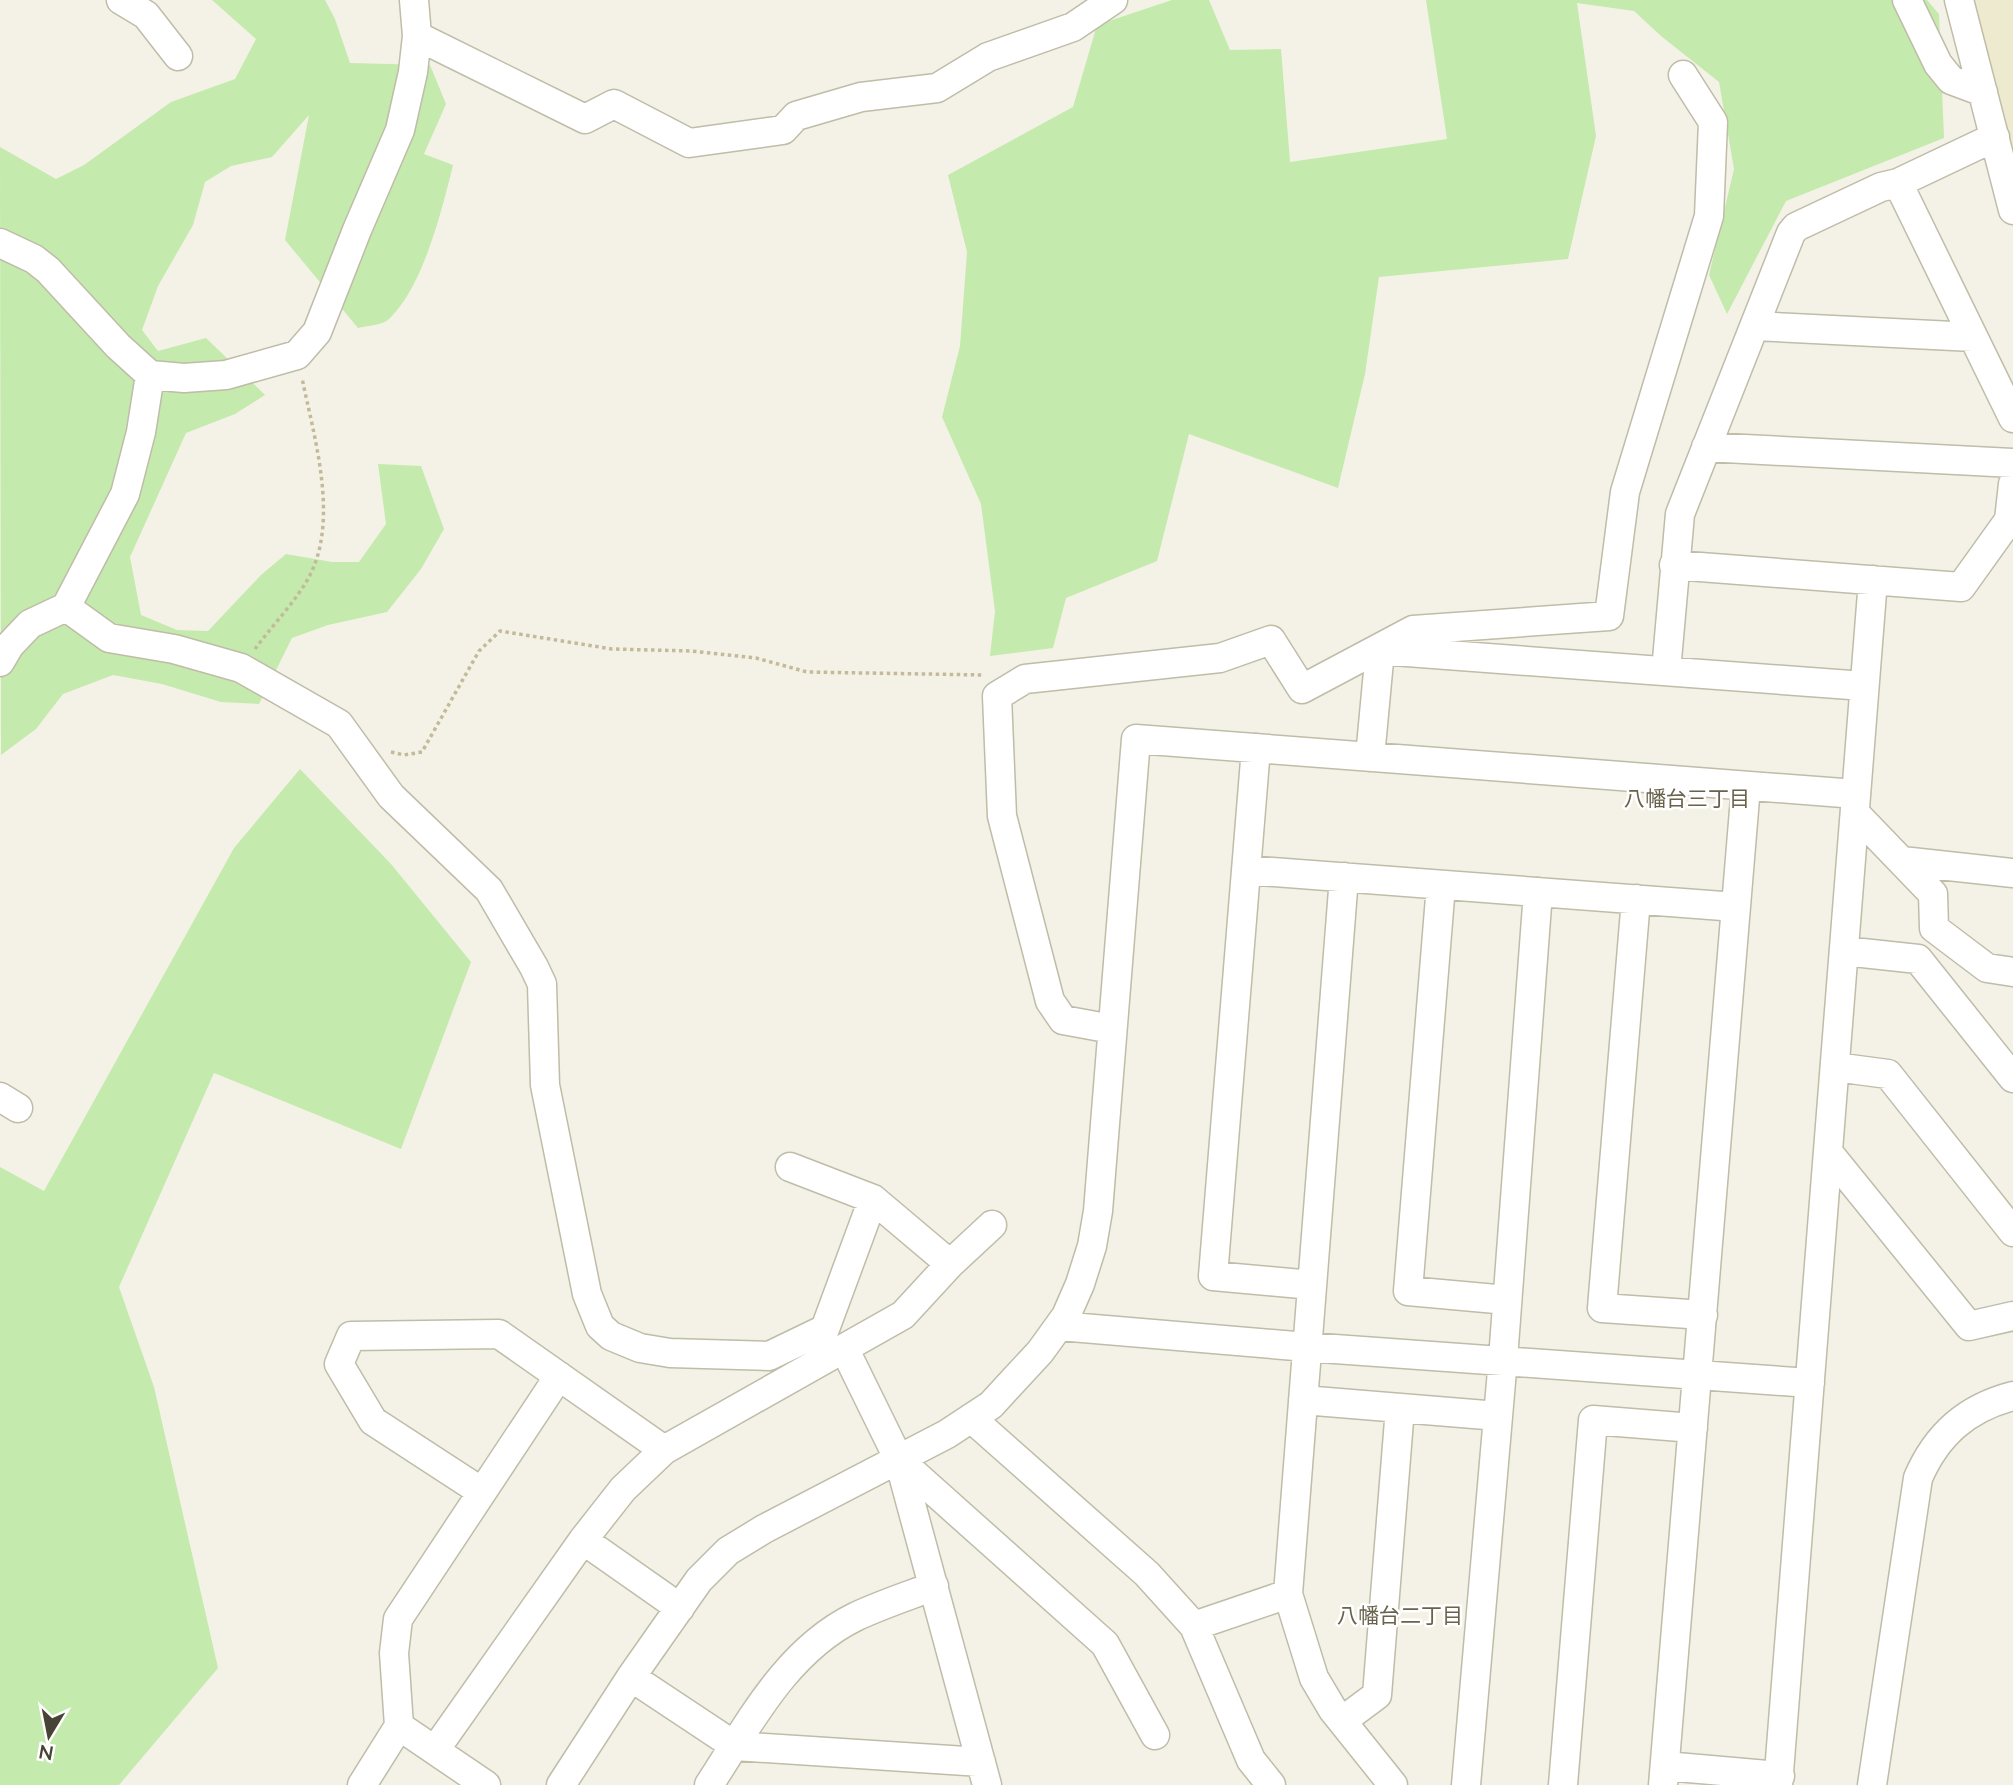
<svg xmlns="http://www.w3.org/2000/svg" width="2013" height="1785" font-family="Lato,'Noto Sans JP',sans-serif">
  <rect width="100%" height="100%" fill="#f4f2e6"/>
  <!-- education -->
  <path fill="#edeacf" d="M1969,0H2013V164Z"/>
  <!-- green -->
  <path fill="#c4eaad" d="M212,0H325L335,19L350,63L430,65L446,104L424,154L453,165C442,210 423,287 389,319C383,325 367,326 358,328L285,240L309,115L272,157L231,166L205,182L193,225L158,286L142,330L158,351L206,338L265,395L235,414L186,433L130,557L141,615L177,630L208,631L261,575L286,554L332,562H359L386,524L378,464L421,466L444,529L421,569L387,612L328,625L292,638L259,704L221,702L162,684L113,675L63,694L36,729L1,755L0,147L56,179L84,165L171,102L235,79L256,39Z
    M1172,0H1209L1230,50L1281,49L1290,162L1447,139L1426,0H1927L1939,14L1944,138L1786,201L1727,314L1709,275L1734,169L1719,82L1661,36L1634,11L1577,3L1596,136L1568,259L1379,277L1365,374L1338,488L1189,434L1157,561L1066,598L1053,648L990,656L995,611L981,504L942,417L960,346L967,252L948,175L1073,107L1097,25Z
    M300,769L391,864L471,962L401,1149L214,1073L119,1287L154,1387L218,1668L119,1785H0V1167L44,1191L234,848Z"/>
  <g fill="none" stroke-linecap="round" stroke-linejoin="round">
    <defs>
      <path id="minor" d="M121,0L146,15L178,56
        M1907,0L1938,64L1951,80L1983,92
        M1959,0L2013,210
        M417,36L585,119L614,104L689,143L783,130L796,116L861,97L937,88L988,57L1073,27L1113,0
        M1898,183L2013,418
        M0,243L34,259L48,270L118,346L150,375
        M1755,326L1973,337
        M1706,447L2013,463
        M1674,565L1961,587L2009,520L2013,484
        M66,607L109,638L174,649L241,668L339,724L391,796L489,890L534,967L542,984L545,1085L587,1294L600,1326L611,1336L640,1348L670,1353L769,1356L825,1329L873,1199
        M1380,650L1864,686
        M0,662L10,645L30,624L66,607L125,494L141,432L150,375L184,378L226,375L297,355L317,332L357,230L400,130L413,72L417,36L414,0
        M1666,671L1680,514L1791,233L1796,227L1881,187L1898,183L1995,137
        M1256,748L1213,1276L1312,1285
        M1370,757L1380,650
        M1855,813L1933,894L1934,928L1987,968L2013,972
        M1902,861L2013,873
        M1246,870L1736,907
        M1344,877L1288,1594L1314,1678L1333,1710L1393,1785
        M1441,885L1408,1291L1507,1300
        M1636,899L1602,1308L1703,1315
        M1844,951L1918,959L2013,1078
        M1112,1029L1063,1020L1050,1001L1002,816L997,696L1025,679L1220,658L1271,640L1302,689L1413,630L1609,616L1625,492L1709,216L1713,122L1683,75
        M1835,1067L1888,1074L2013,1232
        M0,1097L18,1108
        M1828,1152L1969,1326L2013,1316
        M790,1167L873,1199L950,1264
        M1059,1326L1307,1347L1810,1383
        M845,1350L899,1460L987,1785
        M1303,1400L1498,1416
        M971,1418L1147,1574L1194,1626L1251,1760L1271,1785
        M899,1460L1105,1644L1155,1735
        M482,1492L373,1421L339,1364L351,1336L499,1334L664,1450
        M583,1540L680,1608
        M1194,1626L1288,1594
        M631,1677L735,1746L981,1762
        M1342,1721L1377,1695L1400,1408
        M435,1750L583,1540L623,1489L664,1450L903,1315L950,1264L992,1225
        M1665,1766L1780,1776
        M362,1785L399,1726
        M486,1785L399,1726L394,1653L398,1619L559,1376
        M561,1785L631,1677L699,1580L728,1551L764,1529L947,1434L991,1405L1014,1380L1040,1352L1066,1316L1080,1284L1092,1246L1098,1211L1136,739L1856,794
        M709,1785C749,1724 786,1651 855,1617C880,1605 908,1596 934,1586
        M1466,1785L1503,1359L1538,892
        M1563,1785L1593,1420L1693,1428
        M1663,1785L1746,786
        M1778,1785L1873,580
        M1872,1785L1918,1478C1937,1434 1967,1408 2013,1396"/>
    </defs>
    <!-- minor casing -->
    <use href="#minor" stroke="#bfbca8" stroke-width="31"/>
    <!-- path -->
    <path stroke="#c2ba99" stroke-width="3.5" stroke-dasharray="3.5 3.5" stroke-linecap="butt" d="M255,649C271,627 298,599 310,575C339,518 314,437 302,378
      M391,752L404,755L422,752L479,651L500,631L612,649L691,651L756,658L807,672L984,675"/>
    <!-- minor -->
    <use href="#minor" stroke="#fff" stroke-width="28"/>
  </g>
  <g text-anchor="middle" stroke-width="5" stroke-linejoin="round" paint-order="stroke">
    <!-- neighbourhood labels -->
    <g font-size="21" fill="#6a634c" stroke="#fff">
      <text x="1687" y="806">八幡台三丁目</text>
      <text x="1400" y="1623">八幡台二丁目</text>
    </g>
  </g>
  <!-- north arrow -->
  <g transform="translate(49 1736) rotate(190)" stroke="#ffffff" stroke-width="5" paint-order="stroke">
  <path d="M0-5L12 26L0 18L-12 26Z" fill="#474335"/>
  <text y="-10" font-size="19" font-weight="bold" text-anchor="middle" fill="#474335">N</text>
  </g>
</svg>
